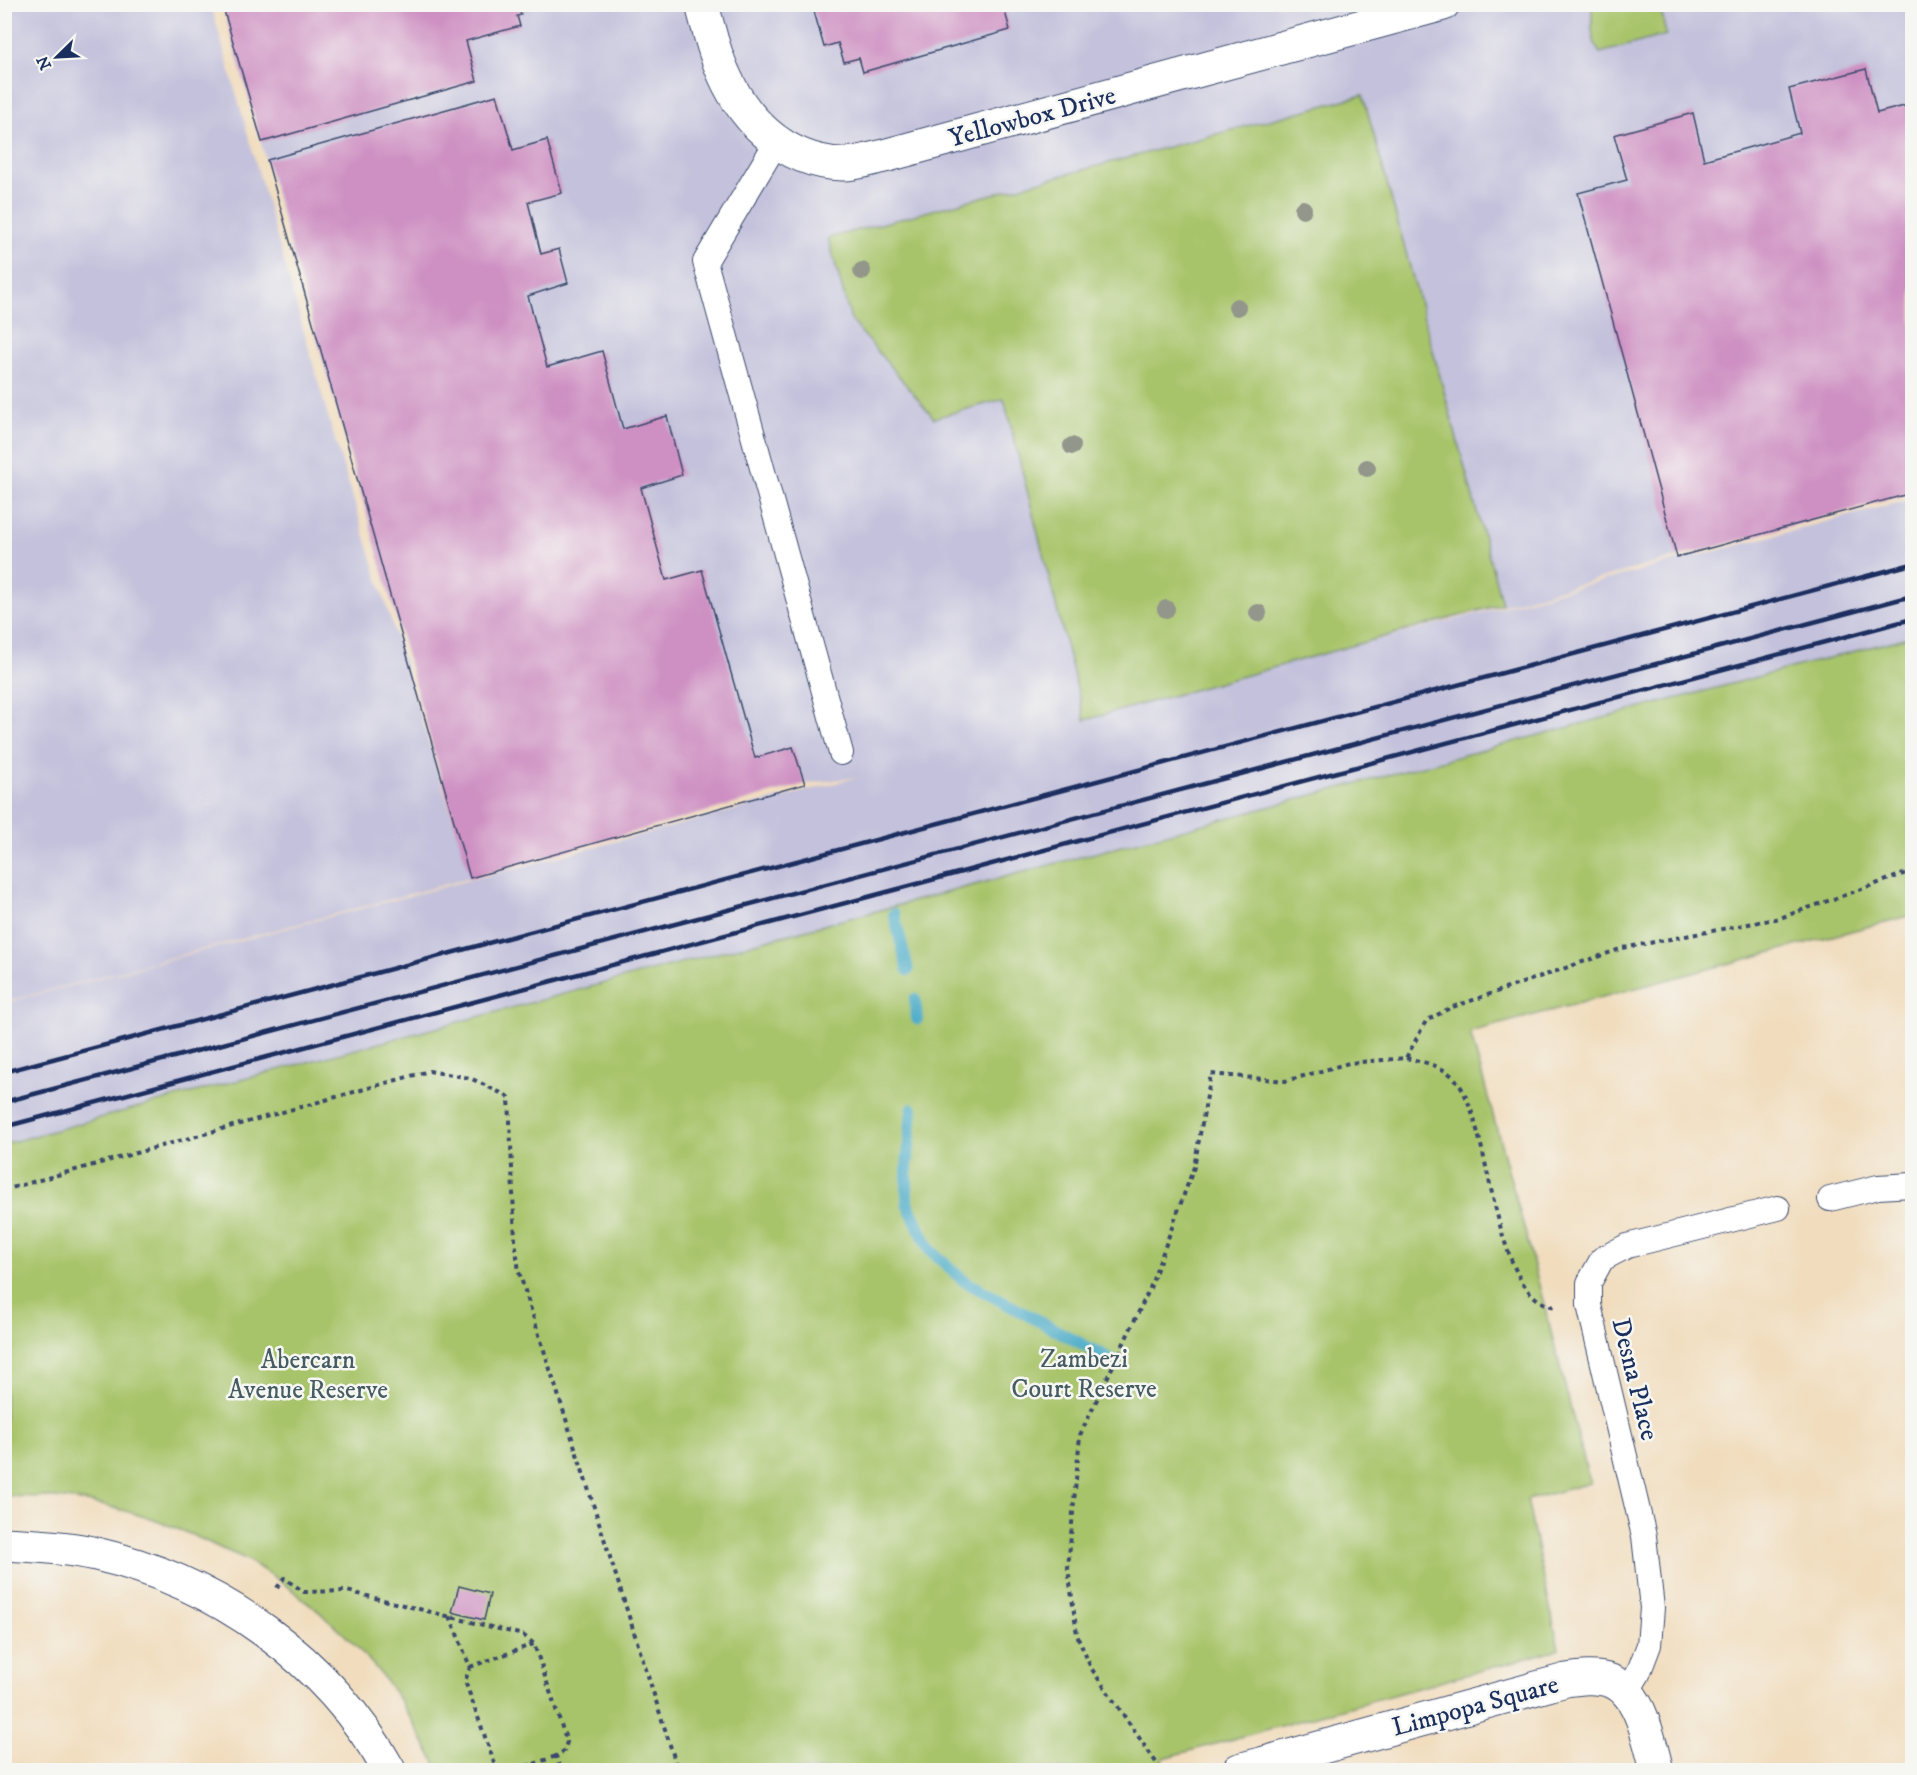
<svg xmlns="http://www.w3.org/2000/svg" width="1917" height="1775" font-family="'IM FELL DW Pica',serif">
  <rect width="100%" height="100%" fill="#f6f6f2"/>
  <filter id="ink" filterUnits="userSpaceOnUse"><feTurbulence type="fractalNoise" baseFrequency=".0167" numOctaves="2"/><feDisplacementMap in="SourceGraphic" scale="12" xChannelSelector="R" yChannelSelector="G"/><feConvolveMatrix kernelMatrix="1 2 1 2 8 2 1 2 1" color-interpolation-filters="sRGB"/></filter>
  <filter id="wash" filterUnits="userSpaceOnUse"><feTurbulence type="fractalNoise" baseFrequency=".008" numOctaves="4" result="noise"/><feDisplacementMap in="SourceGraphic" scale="24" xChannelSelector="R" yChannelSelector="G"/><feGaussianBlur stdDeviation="1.35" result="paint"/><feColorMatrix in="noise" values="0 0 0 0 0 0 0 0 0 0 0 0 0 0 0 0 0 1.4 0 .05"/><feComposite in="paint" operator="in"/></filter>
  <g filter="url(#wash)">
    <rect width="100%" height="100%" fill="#f1ddbe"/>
    <!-- industrial -->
    <path fill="#c3c1db" d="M5,5H211L331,427L458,837L222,5H1912V493L1332,652L1912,499V636L172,1098L5,1144V1003L858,777L805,784L470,878L5,1002Z"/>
    <!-- green -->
    <path fill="#a8c46a" stroke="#627a64" stroke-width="1.5" d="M1602,4L1656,5L1662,15L1666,35L1600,53C1590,41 1592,22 1592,7Z
      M1363,95L1502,604L1085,720L1004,399L934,418L851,320L828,238Z
      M1912,636V915L1470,1032L1525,1231L1590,1483L1527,1500L1559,1649L1164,1758L1155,1770H439C426,1745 412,1719 396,1695C362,1644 301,1592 249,1561C238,1555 226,1551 216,1546C166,1522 110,1502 55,1498C38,1496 21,1497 5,1496V1144L172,1098Z"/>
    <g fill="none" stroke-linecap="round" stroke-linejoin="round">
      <!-- stream -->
      <path stroke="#48abc7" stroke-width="12" d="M894,914L908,970
        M915,999L917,1019
        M912,1109L907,1168V1203L930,1250L964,1281L1110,1359"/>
    </g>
    <g id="blocks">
      <!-- building -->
      <path fill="#ce90c2" d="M222,4H518L521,15L517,16L520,26L466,41L477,81L262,142Z
        M812,4H1003L1010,30L863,72L859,58L844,62L838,43L824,47Z
        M1866,69L1877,113L1912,104V493L1677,557L1578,193L1627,180L1614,135L1693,113L1704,160L1800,133L1789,89Z
        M497,95L513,150L547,140L562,193L528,202L541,254L559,249L568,283L528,296L547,367L602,351L623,429L667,416L682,475L641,488L666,580L702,570L755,758L793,747L805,784L470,878L267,160Z
        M459,1586L490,1594L484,1620L452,1612Z"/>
    </g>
  </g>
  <g filter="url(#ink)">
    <use href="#blocks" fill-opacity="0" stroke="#3b496c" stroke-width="1.5"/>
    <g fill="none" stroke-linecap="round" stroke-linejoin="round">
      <defs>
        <path id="lane" d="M776,143L705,262L841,753
          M1830,1199L1878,1187L1912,1185
          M1627,1692L1638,1674L1649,1645L1652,1608L1644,1536L1589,1305V1283L1602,1259L1627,1246L1778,1208"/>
        <path id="street" d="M702,4C707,24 712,44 719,62C739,116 782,162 843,164C856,164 871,159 884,156L1443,4
          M4,1544C35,1546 66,1547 96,1554C218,1582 328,1660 389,1770
          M1239,1770L1566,1680C1580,1678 1594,1676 1608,1680C1641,1689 1649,1742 1657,1770"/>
      </defs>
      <!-- lane casing -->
      <use href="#lane" stroke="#3b496c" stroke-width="26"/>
      <!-- street casing -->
      <use href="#street" stroke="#3b496c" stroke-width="35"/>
      <!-- path -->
      <path stroke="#3b496c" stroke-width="4" stroke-dasharray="4.5 4.5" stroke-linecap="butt" d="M1406,1058C1424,1062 1444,1066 1456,1080C1493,1125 1491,1302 1557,1307
        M4,1190L429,1071L470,1078L509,1097L515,1240L519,1272L678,1770
        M277,1588L284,1578L304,1592L347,1591L523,1635L534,1644L567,1742L564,1751L556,1756L561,1770
        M450,1616L470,1667L465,1681L494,1762L500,1768L505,1770
        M470,1667L534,1644
        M534,1764L556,1756
        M509,1770L534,1764L537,1770
        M610,1770L621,1767L622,1770
        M1160,1770L1158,1765L1091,1668L1077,1635L1068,1568L1080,1435L1150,1288L1194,1167L1211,1074L1286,1081L1349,1063L1406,1058L1426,1021L1450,1008L1623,948L1780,918L1912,871"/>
      <!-- lane -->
      <use href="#lane" stroke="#fff" stroke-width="24"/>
      <!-- street -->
      <use href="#street" stroke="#fff" stroke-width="33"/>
      <!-- rail -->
      <path stroke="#1b2f5e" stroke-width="4.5" d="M4,1072L1912,564
        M4,1102L1912,596
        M4,1127L1912,619"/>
    </g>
    <!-- trees -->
    <g fill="#92968b">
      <circle cx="1303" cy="209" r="9"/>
      <circle cx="862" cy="271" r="9"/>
      <circle cx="1237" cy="307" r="9"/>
      <circle cx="1072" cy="446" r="9"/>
      <circle cx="1367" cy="468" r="9"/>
      <circle cx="1166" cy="609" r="9"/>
      <circle cx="1258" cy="613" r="9"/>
    </g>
  </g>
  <g text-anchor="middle" stroke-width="5" stroke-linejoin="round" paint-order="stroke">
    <!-- street labels -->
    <g font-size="26" fill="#1b2f5e" stroke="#f6f6f2">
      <text transform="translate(1032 116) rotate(-15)" y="9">Yellowbox Drive</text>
      <text transform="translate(1636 1379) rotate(76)" y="9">Desna Place</text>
      <text transform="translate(1475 1705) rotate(-15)" y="9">Limpopa Square</text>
    </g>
    <!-- park labels -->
    <g font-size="26" fill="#455c62" stroke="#f6f6f2">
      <text x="1084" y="1367">Zambezi<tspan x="1084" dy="30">Court Reserve</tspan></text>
      <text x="308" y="1368">Abercarn<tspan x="308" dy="30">Avenue Reserve</tspan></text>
    </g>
  </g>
  <!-- margin -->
  <rect width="1917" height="1775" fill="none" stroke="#f6f6f2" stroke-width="24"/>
  <!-- north arrow -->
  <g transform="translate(57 57) rotate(246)" stroke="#f6f6f2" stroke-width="4.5" paint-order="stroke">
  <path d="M0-4.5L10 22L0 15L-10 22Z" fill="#1b2f5e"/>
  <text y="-9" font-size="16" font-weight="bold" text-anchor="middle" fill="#1b2f5e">N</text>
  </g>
</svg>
